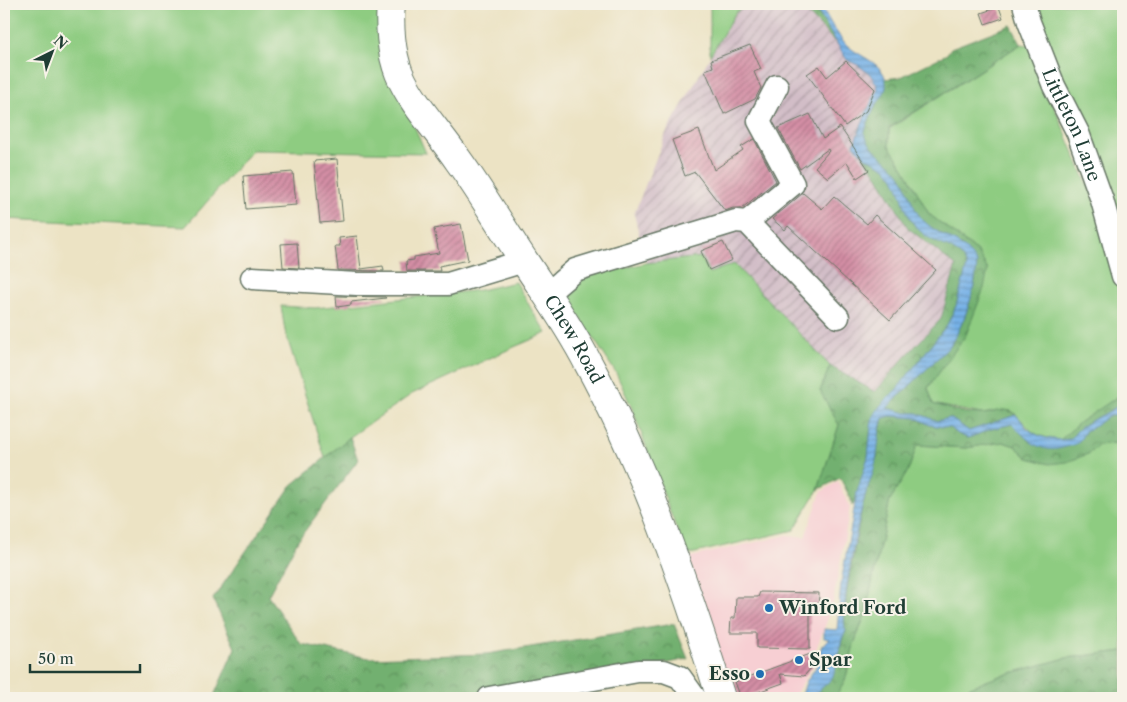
<svg xmlns="http://www.w3.org/2000/svg" width="1127" height="702" font-family="'Libre Caslon Text',serif">
  <defs>
    <pattern id="industrial-furrows" width="10" height="10" patternUnits="userSpaceOnUse" patternTransform="scale(1.25)"><rect width="10" height="10" fill="#d2bdc7"/><path d="M-1 1l2-2M0 10L10 0M9 11l2-2" fill="none" stroke="#aa9ba2"/></pattern>
    <pattern id="forest-crowns" width="20" height="18" patternUnits="userSpaceOnUse" patternTransform="scale(1.25)"><rect width="20" height="18" fill="#72b06f"/><path d="M2 6a3 3 0 1 1 6 0M12 15a3 3 0 1 1 6 0" fill="none" stroke="#5d905c"/></pattern>
    <pattern id="water-rules" width="6" height="5" patternUnits="userSpaceOnUse" patternTransform="scale(1.25)"><rect width="6" height="5" fill="#76b1e7"/><path d="M0 2.5h6" fill="none" stroke="#6091bc"/></pattern>
    <pattern id="building-hatch" width="6" height="6" patternUnits="userSpaceOnUse" patternTransform="scale(1.25)"><rect width="6" height="6" fill="#d48ea5"/><path d="M-1 1l2-2M0 6l6-6M5 7l2-2" fill="none" stroke="#ab7587"/></pattern>
  </defs>
  <rect width="100%" height="100%" fill="#f7f3e8"/>
  <filter id="ink" filterUnits="userSpaceOnUse"><feTurbulence type="fractalNoise" baseFrequency=".02" numOctaves="2"/><feDisplacementMap in="SourceGraphic" scale="10" xChannelSelector="R" yChannelSelector="G"/><feConvolveMatrix kernelMatrix="1 2 1 2 8 2 1 2 1" color-interpolation-filters="sRGB"/></filter>
  <filter id="wash" filterUnits="userSpaceOnUse"><feTurbulence type="fractalNoise" baseFrequency=".0096" numOctaves="4" result="noise"/><feDisplacementMap in="SourceGraphic" scale="20" xChannelSelector="R" yChannelSelector="G"/><feGaussianBlur stdDeviation="1.12" result="paint"/><feColorMatrix in="noise" values="0 0 0 0 0 0 0 0 0 0 0 0 0 0 0 0 0 1.4 0 .05"/><feComposite in="paint" operator="in"/></filter>
  <g filter="url(#wash)">
    <rect width="100%" height="100%" fill="#ece3c4"/>
    <!-- built -->
    <path fill="#f7cfd3" d="M838,481L850,508L832,608L817,647L814,665L793,698H732L686,558L787,535L805,537L821,492Z"/>
    <!-- industrial -->
    <path fill="url(#industrial-furrows)" d="M752,4H799L838,45L847,59L863,68L873,78L878,89L867,112L854,144L877,175L908,228L956,265L941,319L904,358L875,392L830,366L734,264L709,273L701,257L646,263L634,214L666,133L736,12Z"/>
    <!-- green -->
    <path fill="#8ecc81" stroke="#56845a" d="M4,4H381L405,105L426,153L252,150L185,227L4,219Z
      M710,4H752L736,12L710,56Z
      M1035,4H1123V238L1090,142L1048,42Z
      M1021,44L1028,45L1096,205L1118,286L1123,315V393L1060,440C1026,435 1034,430 1012,411L1003,410L982,414L933,404L928,388L945,363L978,252L929,214L904,168L889,146V129Z
      M701,257L709,273L734,264L830,366L820,391L839,425L818,490L794,530L686,555L632,408L616,373L577,313L570,296L574,284L582,277L646,263Z
      M516,282L533,312L547,333L514,347L412,394L350,437L325,458L285,331L281,306L315,308L480,290Z
      M1003,442L1015,446L1028,458L1088,454L1099,445L1114,443L1123,448V651L1066,658L1000,676L941,698H835L845,681L854,644L865,615L890,500L908,471L917,445L966,448Z"/>
    <!-- forest -->
    <path fill="url(#forest-crowns)" stroke="#487652" d="M799,4H813L838,45Z
      M1011,25L1021,44L889,128V146L904,168L929,214L978,252L988,270L984,288L966,335L928,388L933,404C949,408 965,414 981,414C994,414 1006,405 1016,415L969,431L950,418L937,421L917,413H906L887,408L949,347C965,322 975,293 977,263L962,246L929,226L917,214L896,170L876,153L868,144L864,133L872,113L886,88L884,79L901,77L947,54L951,48Z
      M862,154C883,165 895,172 902,196C906,208 908,218 916,227C932,243 959,245 967,266L956,306L947,325L897,389L880,406L871,426L868,457L855,502L852,506L851,499L840,478L818,490L839,425L820,391L830,366L875,392L904,358L941,319L956,266L908,228L877,175Z
      M1123,393V401C1108,417 1082,419 1071,439L1060,440L1080,422Z
      M1123,409V448L1114,443L1099,445L1088,454L1067,462L1049,464L1028,458L1015,446L1003,442L966,448L917,445L908,471L890,500L865,615L854,644L845,681L835,698H811C819,689 834,674 838,662C842,652 839,641 846,632L844,628V613L847,590L860,518L883,418L891,416L917,418L930,425L951,428L958,434L968,438L991,429L1012,424L1030,442L1077,443L1086,430C1095,428 1098,423 1104,419C1111,415 1118,415 1123,409Z
      M350,437L358,460L298,540L268,596L301,644L369,658L487,654L674,624L688,659L499,698H213L235,648L213,599L291,486Z
      M1123,651V694L1122,698H941L1000,676L1066,658Z"/>
    <!-- water -->
    <path fill="url(#water-rules)" stroke="#4a778e" d="M813,4H821C827,18 835,31 845,43C858,58 888,62 886,87C885,95 876,104 873,111C869,118 867,126 864,133C873,156 889,158 901,176C911,192 911,210 926,223C944,239 962,240 977,263C975,293 965,322 949,347L887,408L906,413H917L937,421L950,418L969,431L1016,415C1020,419 1023,423 1026,427C1038,439 1056,441 1071,439C1082,419 1108,417 1123,401V409C1118,415 1111,415 1104,419C1098,423 1095,428 1086,430C1083,434 1081,440 1077,443C1075,445 1069,446 1066,447C1040,455 1029,441 1012,424L991,429L968,438L958,434L951,428L930,425L917,418L891,416L883,418C878,432 879,446 876,460C874,474 867,487 864,500C858,520 838,618 846,631C838,643 840,661 833,676C828,685 817,690 811,698H801L806,682L816,667L822,645L830,639L824,638V629L837,630L841,583L852,521L857,492L868,457L871,426L873,417L880,406L897,389L947,325L956,306L967,266C959,246 940,247 925,235C902,218 906,197 892,175C883,162 871,163 861,153C859,151 856,147 854,144L867,111L878,89L876,83L870,74L858,65L847,60Z"/>
    <g id="blocks">
      <!-- building -->
      <path fill="url(#building-hatch)" d="M999,7L1003,18L985,24L981,13Z
        M750,45L761,69L754,72L761,88L755,99L724,114L705,70L713,67L711,60Z
        M846,61L875,89L866,111L845,126L807,74L819,66L827,77Z
        M810,114L823,139L840,127L869,170L857,178L847,162L828,178L815,167L829,151L828,149L800,169L778,128Z
        M699,130L714,170L743,150L741,147L754,139L776,181L742,208H733L725,211L695,172L685,176L672,140Z
        M337,159L343,221L320,223L314,161Z
        M293,172L296,205L246,209L243,176Z
        M803,193L822,209L834,196L867,224L875,215L936,270L890,320L788,226L785,230L772,219Z
        M461,224L468,260L439,266L440,271H407L406,261L414,260V257L439,253L434,229Z
        M357,236L361,269L383,266L384,271L338,270L335,246H340L339,238Z
        M723,242L732,260L709,270L701,251Z
        M297,243L299,268L283,267L281,244Z
        M336,296L385,297L386,298L351,302V305L337,307Z
        M760,592L819,593L818,614H810V649L757,648V633H730L731,618H735L736,597H758Z
        M813,653L812,667L804,676L780,674L783,683L741,698L735,682Z"/>
    </g>
  </g>
  <g filter="url(#ink)">
    <use href="#blocks" fill-opacity="0" stroke="#677766" stroke-width="1"/>
    <g fill="none" stroke-linecap="round" stroke-linejoin="round">
      <defs>
        <g id="minor">
          <path id="s1" d="M1024,4L1029,22L1054,86L1078,133L1102,200L1123,276"/>
          <path d="M747,222L793,184L759,121L777,86"/>
          <path d="M252,278L357,284H448L524,261"/>
          <path d="M547,294L575,270L736,221L747,222L838,317"/>
          <path d="M489,698L638,671H664L680,677L695,698"/>
        </g>
        <g id="major">
          <path id="s2" d="M391,4C389,25 391,53 399,73C411,103 440,133 458,160C482,193 502,228 525,262C546,294 569,326 587,361C645,467 685,583 721,698"/>
        </g>
      </defs>
      <!-- minor casing -->
      <use href="#minor" stroke="#677766" stroke-width="25"/>
      <!-- major casing -->
      <use href="#major" stroke="#677766" stroke-width="30"/>
      <!-- minor -->
      <use href="#minor" stroke="#fff" stroke-width="22"/>
      <!-- major -->
      <use href="#major" stroke="#fff" stroke-width="28"/>
    </g>
  </g>
  <!-- markers -->
  <g fill="#1f6fb2" stroke="#f7f3e8" stroke-width="2">
    <circle cx="769" cy="608" r="5"/>
    <circle cx="799" cy="660" r="5"/>
    <circle cx="760" cy="674" r="5"/>
  </g>
  <g text-anchor="middle" stroke-width="4" stroke-linejoin="round" paint-order="stroke">
    <!-- street labels -->
    <g font-size="18" fill="#1f3d34" stroke="#f7f3e8">
      <text dy="6" stroke="none"><textPath href="#s1" startOffset="130">Littleton Lane</textPath></text>
      <text dy="6" stroke="none"><textPath href="#s2" startOffset="389">Chew Road</textPath></text>
    </g>
    <!-- poi labels -->
    <g font-size="18" font-weight="bold" fill="#1f3d34" stroke="#f7f3e8" text-anchor="start">
      <text x="779" y="614">Winford Ford</text>
      <text x="809" y="666">Spar</text>
      <text x="750" y="680" text-anchor="end">Esso</text>
    </g>
  </g>
  <!-- margin -->
  <rect width="1127" height="702" fill="none" stroke="#f7f3e8" stroke-width="20"/>
  <!-- north arrow -->
  <g transform="translate(52 52) rotate(42)" stroke="#f7f3e8" stroke-width="4" paint-order="stroke">
  <path d="M0-4L9 19L0 12L-9 19Z" fill="#1f3d34"/>
  <text y="-8" font-size="14" font-weight="bold" text-anchor="middle" fill="#1f3d34">N</text>
  </g>
  <!-- scale -->
  <path d="M30 664v8h110v-8" fill="none" stroke="#1f3d34" stroke-width="2.5"/>
  <text x="38" y="664" font-size="15" fill="#1f3d34" stroke="#f7f3e8" stroke-width="4" paint-order="stroke">50 m</text>
</svg>
